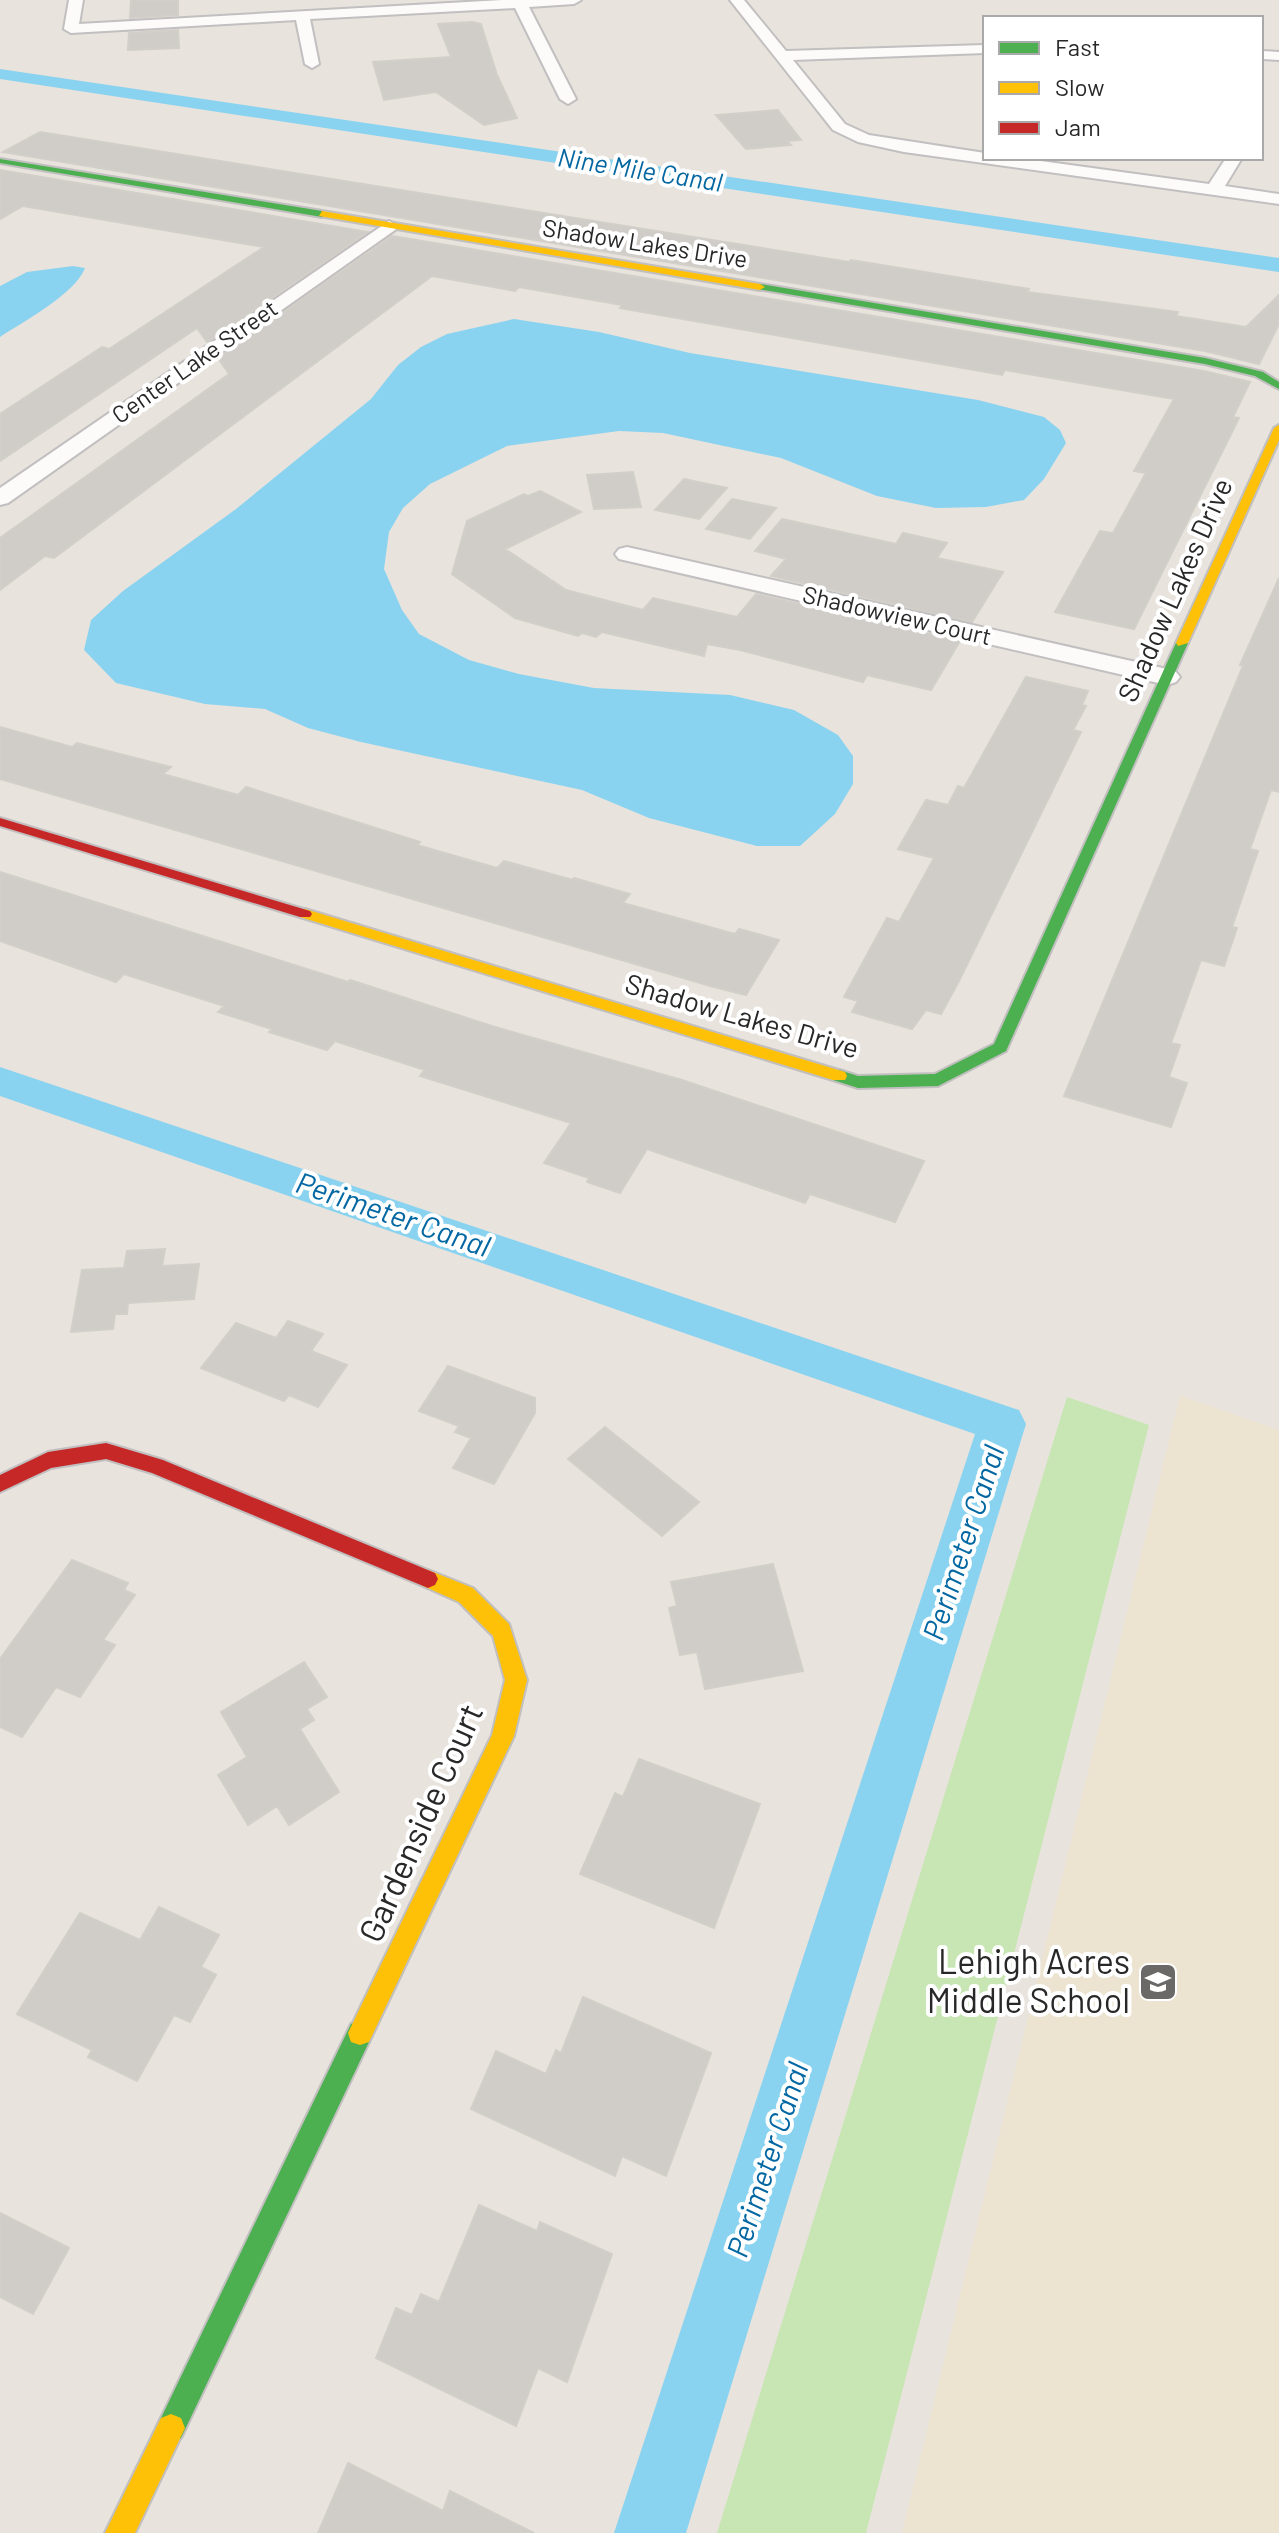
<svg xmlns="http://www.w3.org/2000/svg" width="1279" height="2533" font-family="Barlow,sans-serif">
  <rect width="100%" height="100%" fill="#e8e3dd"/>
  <!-- education -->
  <path fill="#ece3d0" d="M1180,1396L1279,1430V2533H902Z"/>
  <!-- green -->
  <path fill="#c7e6b3" d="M1067,1397L1149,1425L866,2533H717Z"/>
  <!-- water -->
  <path fill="#8ad3f0" d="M73,266L85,268C75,294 24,321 0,337V286L27,272Z
    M514,319L599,332L690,353L978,400L1044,417L1060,430L1066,443L1044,479L1024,500L986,507L936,508L877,496L781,458L663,433L619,431L507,446L430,484L403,508L389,532L384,569L402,610L419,634L469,660L519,674L594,688L730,695L794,710L838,735L853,756V784L835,814L800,846H757L649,818L582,790L361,742L308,728L265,709L205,704L116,683L84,650L91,620L123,591L236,509L371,399L398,365L421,347L447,334Z"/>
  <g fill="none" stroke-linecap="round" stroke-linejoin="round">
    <!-- canal -->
    <path fill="#8ad3f0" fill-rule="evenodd" d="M0,69L1279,258V272L0,79Z
      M0,1067L1019,1410L1026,1424L686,2533H614L975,1434L0,1096Z"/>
  </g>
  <!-- building -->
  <path fill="#d0cdc9" stroke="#d2cfc9" stroke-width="2" d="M131,0H178V15L130,18Z
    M472,22L481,24L497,75L517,118L484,125L436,92L384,100L373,62L451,57L438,24Z
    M178,30L179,48L128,50L129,33Z
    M778,110L801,140L787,141L791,145L746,149L716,115Z
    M40,132L849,262L851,260L888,266L1029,289L1027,292L1178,312L1176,316L1246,327L1279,295V324L1259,364L1205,351L3,152Z
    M0,170L368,232L207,342L197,328L0,461V414L102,347L109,349L264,247L23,206L0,219Z
    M392,236L1204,371L1250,382L1233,417L1239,418L1134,629L1055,612L1100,531L1113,533L1146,473L1134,471L1174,399L1005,370L1002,375L986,372L620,308L622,305L519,287L515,291L432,276L54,558L45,556L0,590V538L229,374L218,358Z
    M633,472L641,507L594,509L587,475Z
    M684,479L698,482L727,488L699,519L655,510Z
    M540,491L581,512L505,549L566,590L643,610L653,598L737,617L756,594L960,641L931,690L867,675L863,682L740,650L707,644L704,656L602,632L596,637L582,633L578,636L515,618L452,574L467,521L524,494L528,496Z
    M732,499L776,508L750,539L706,529Z
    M782,519L896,544L903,533L947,543L937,558L1003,572L972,622L771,576L786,559L755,551Z
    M1279,578V792L1271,790L1250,849L1258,851L1232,927L1237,928L1224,966L1201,960L1171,1043L1180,1045L1169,1077L1187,1083L1171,1127L1064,1096L1243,666L1240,665Z
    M1026,677L1088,691L1082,705L1086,706L1073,730L1081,732L959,981L941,1014L926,1010L912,1029L852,1012L858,1001L844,997L887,918L899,922L934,858L898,849L926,800L948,805L958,786L964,788Z
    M0,727L72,747L77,743L171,767L163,774L238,795L246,787L420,842L417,845L497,868L504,861L573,880L574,878L630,894L623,903L735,934L739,929L779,940L746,995L714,987L0,779Z
    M0,872L348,982L350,980L495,1027L682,1080L924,1161L895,1222L810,1194L805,1203L647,1149L620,1193L587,1182L589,1178L544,1163L571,1123L420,1076L425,1070L335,1041L327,1050L269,1032L272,1029L218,1012L224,1006L124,974L116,982L0,941Z
    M165,1249L162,1266L199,1264L194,1299L128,1303L127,1314H115L113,1329L71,1332L82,1270L124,1268L127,1251Z
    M288,1321L323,1334L311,1351L347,1365L318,1407L289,1395L284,1401L201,1368L236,1323L276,1338Z
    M448,1366L535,1398V1413L494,1484L453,1468L471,1438L455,1432L459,1426L419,1411Z
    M605,1427L699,1502L662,1536L568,1459Z
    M72,1560L128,1583L124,1590L135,1595L103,1640L115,1645L80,1697L56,1687L22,1737L0,1727V1659Z
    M773,1564L803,1671L705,1689L697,1652L680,1655L669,1608L677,1606L671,1582Z
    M304,1662L327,1697L307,1709L314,1720L300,1729L339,1792L289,1825L277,1806L248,1825L218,1775L247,1757L221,1712Z
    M639,1759L760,1804L714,1928L580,1874L615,1793L623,1797Z
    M159,1907L219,1935L201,1967L216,1975L190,2022L174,2015L137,2081L88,2057L92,2050L17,2014L80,1913L140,1940Z
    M583,1997L711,2053L666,2176L622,2156L615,2176L471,2109L496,2051L546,2074L556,2050L561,2053Z
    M479,2205L537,2231L540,2222L612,2254L567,2382L538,2368L516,2426L376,2358L396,2308L412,2315L421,2294L439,2302Z
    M0,2213L69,2248L33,2314L0,2297Z
    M348,2463L443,2511L450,2491L534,2533H318Z"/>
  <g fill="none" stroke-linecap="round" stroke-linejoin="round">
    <defs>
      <path id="street" d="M69,0H83L79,24L502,0H581L574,4L529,7L576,99L568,104L560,99L515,8L310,19L319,64L312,68L305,64L296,20L71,33L64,29Z
        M730,0H744L786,51L985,45V53L793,60L845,124L869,135L985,153V158H1019L1209,184L1226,158H1242L1225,186L1279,194V204L904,152L858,142L833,130Z
        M1261,51L1279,52V60L1261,59Z
        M389,221L398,226L395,230L8,503L0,505V488Z
        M627,547L1167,669L1176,672L1180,677L1176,682L1167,685L619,559L615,554L619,549Z"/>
      <path id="fast" d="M0,159L322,211L326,214L322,217L0,163Z
        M760,284L1205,358L1263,372L1279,382V389L1255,376L1205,364L757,289L755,287Z
        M1182,639L1188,643L1006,1051L938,1086L858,1088L833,1080L831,1076L833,1072L839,1070L858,1076L935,1074L994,1044L1176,643Z
        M360,2021L369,2024L372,2033L369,2042L181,2438L171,2442L161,2438L157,2428L161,2418L351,2024Z"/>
      <path id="slow" d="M322,211L760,284L765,287L760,290L319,216Z
        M1279,425V440L1188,643L1178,646L1176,643L1274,428Z
        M305,909L845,1072L847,1076L845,1080H833L300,917L298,914Z
        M428,1570L473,1588L509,1624L527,1680L514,1736L369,2042L360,2045L351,2042L348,2033L492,1735L505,1680L493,1636L459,1602L421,1585L418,1579L421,1573Z
        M171,2414L181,2418L185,2428L135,2533H105L161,2418Z"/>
      <path id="jam" d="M0,818L310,911L312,914L310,917H300L0,826Z
        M106,1443L163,1460L435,1573L438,1579L435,1585L428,1588L152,1473L106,1459L51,1468L0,1492V1475L48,1452Z"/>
    </defs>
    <!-- street casing -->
    <use href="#street" stroke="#c1bfbf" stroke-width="4"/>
    <!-- fast casing -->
    <use href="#fast" stroke="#c1bfbf" stroke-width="4"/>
    <!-- slow casing -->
    <use href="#slow" stroke="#c1bfbf" stroke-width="4"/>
    <!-- jam casing -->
    <use href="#jam" stroke="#c1bfbf" stroke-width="4"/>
    <!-- street -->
    <use href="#street" fill="#fcfbfa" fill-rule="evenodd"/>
    <!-- fast -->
    <use href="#fast" fill="#4caf50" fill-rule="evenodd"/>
    <!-- slow -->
    <use href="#slow" fill="#ffc107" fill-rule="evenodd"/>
    <!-- jam -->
    <use href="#jam" fill="#c62828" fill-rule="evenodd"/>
  </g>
  <!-- icons -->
  <defs>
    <symbol id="school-square" viewBox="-11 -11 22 22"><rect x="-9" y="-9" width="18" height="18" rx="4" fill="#6b6967" stroke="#fff"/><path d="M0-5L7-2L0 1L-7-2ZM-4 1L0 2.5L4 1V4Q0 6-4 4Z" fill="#fff"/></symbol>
  </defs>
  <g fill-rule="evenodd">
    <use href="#school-square" x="1136" y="1960" width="44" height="44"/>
  </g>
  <g text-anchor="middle" stroke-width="8" stroke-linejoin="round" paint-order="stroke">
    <!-- far-street labels -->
    <g font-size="24" fill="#282828" stroke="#fff">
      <text transform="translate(645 244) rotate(9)" y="8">Shadow Lakes Drive</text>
      <text transform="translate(195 362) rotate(-35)" y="8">Center Lake Street</text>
      <text transform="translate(897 616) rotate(13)" y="8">Shadowview Court</text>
    </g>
    <!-- far-water labels -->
    <g font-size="26" font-style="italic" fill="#0367a2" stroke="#fff">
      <text transform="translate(640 170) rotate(9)" y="9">Nine Mile Canal</text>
    </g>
    <!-- street labels -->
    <g font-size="28" fill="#282828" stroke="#fff">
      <text transform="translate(1175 590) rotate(-66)" y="10">Shadow Lakes Drive</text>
      <text transform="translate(742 1016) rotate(16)" y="10">Shadow Lakes Drive</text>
    </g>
    <!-- water labels -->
    <g font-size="30" font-style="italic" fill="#0367a2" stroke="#fff">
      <text transform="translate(393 1215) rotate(19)" y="10">Perimeter Canal</text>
      <text transform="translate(964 1543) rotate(-72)" y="10">Perimeter Canal</text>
      <text transform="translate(768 2160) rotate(-72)" y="10">Perimeter Canal</text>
    </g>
    <!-- near-street labels -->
    <g font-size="34" fill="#282828" stroke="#fff">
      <text transform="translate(421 1823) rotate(-66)" y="12">Gardenside Court</text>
    </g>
    <!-- near-poi labels -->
    <g font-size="34" fill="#282828" stroke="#fff" text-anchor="end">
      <text x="1130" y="1974">Lehigh Acres<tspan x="1130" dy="39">Middle School</tspan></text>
    </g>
  </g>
  <!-- legend -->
  <rect x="983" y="16" width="280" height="144" fill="#ffffff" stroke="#a9a9a9" stroke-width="2"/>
  <rect x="999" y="42" width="40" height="12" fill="#4caf50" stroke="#a9a9a9" stroke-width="2"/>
  <text x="1055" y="56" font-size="24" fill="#282828">Fast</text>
  <rect x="999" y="82" width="40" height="12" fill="#ffc107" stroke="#a9a9a9" stroke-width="2"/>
  <text x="1055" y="96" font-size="24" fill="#282828">Slow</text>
  <rect x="999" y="122" width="40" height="12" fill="#c62828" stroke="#a9a9a9" stroke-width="2"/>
  <text x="1055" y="136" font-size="24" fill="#282828">Jam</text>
</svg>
